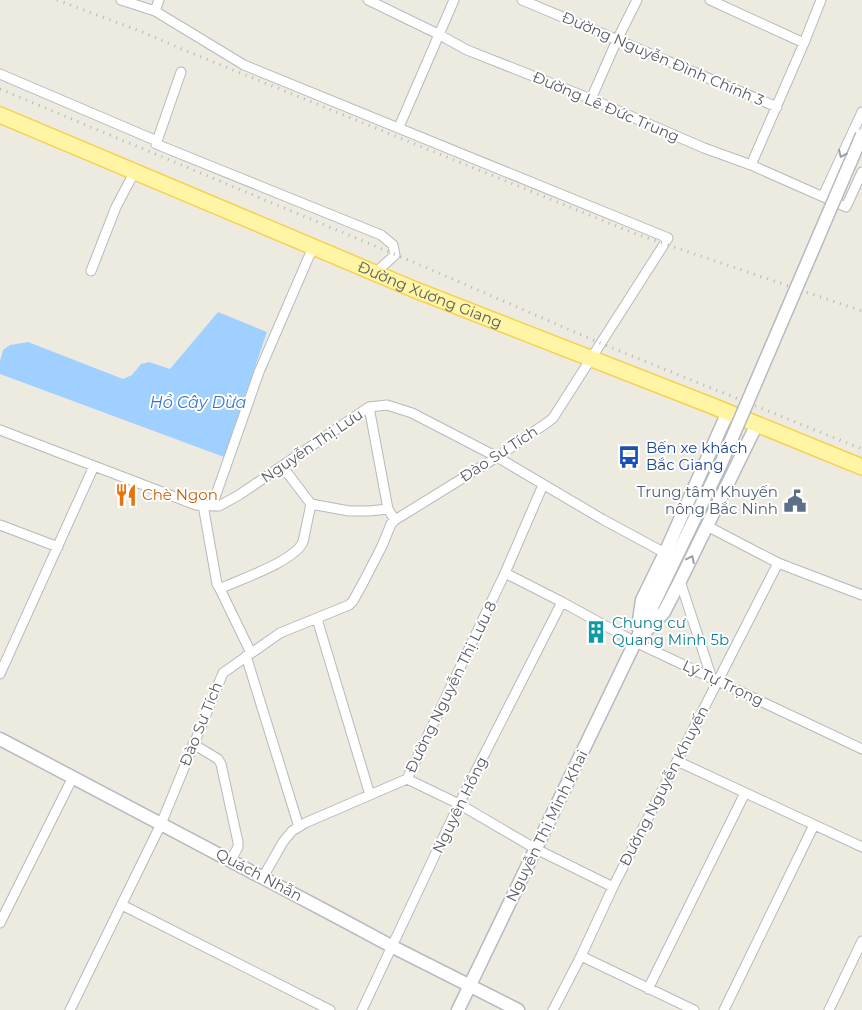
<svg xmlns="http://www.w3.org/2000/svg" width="862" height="1010" font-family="Montserrat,sans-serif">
  <rect width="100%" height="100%" fill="#edebe0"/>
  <!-- water -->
  <path fill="#9fd0ff" d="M218,312L267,332L224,457L0,374V361L3,350L10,345L28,342L123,379L132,375L141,364L149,362L170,369Z"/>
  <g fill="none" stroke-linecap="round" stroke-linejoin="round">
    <defs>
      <path id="street" d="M368,0L438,34L467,50L591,99L704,148L751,165L846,207L862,172
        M522,0L777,107
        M710,0L804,43
        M155,11L159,0
        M181,72L156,144L381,235L393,245L395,255L375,273
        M0,74L157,141
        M591,99L617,40L637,0
        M399,127L454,0
        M751,165L804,43L821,0
        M823,196L862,112
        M91,271L116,207L135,171
        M369,407L388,509L395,520
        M0,430L196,505L219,506L239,495L369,407L387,405L412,413L497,457L602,519L665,553
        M311,504L349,511H369L388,509
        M203,505L217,584L219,587H224C244,578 294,561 303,542L311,504L282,466
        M212,506L259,372L313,247
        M0,525L58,547
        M707,526L778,563L862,595
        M505,573L562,602L635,642L862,749
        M680,581L712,679
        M219,587L251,653
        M317,619L370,795
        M246,656L299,827
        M0,674L94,466
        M193,744L218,759L221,764L238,842V847L231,860
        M677,761L862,847
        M407,779L459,804L536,849L613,887
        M263,877L283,842L292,831L305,823L407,779L505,573L543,485
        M122,905L330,1010
        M0,923L73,777
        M581,956L694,1010
        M648,989L745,793
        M70,1010L161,824L223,673L280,633L349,605L353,601L364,581L382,546L391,524L395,520L497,457L548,422L553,418L668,238L244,65L155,11L121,0
        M362,1010L459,804L562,602
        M553,1010L581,956L613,887L677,761L778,563
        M724,1010L814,825
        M829,1010L862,941"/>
      <path id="secondary" d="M638,627L642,600L665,553L728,412
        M644,633L664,612L680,581L757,424
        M0,739L339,918L393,947L518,1010
        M458,1010L720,466"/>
      <g id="primary">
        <path id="s1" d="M0,115L413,289L710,405L862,467"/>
      </g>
    </defs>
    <!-- street casing -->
    <use href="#street" stroke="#b6b9be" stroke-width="11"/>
    <!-- secondary casing -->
    <use href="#secondary" stroke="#b6bac0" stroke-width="15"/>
    <!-- primary casing -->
    <use href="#primary" stroke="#f7d04f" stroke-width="18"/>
    <!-- street -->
    <use href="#street" stroke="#fff" stroke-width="9"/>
    <!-- secondary -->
    <use href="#secondary" stroke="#fff" stroke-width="12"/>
    <!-- primary -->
    <use href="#primary" stroke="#fff5a4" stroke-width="15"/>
    <!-- rail -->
    <path stroke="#b4b5b5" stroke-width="3" stroke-dasharray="1 6" stroke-linecap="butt" d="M57,0L140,31L184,50L636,234L862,311
      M0,89L425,267L600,343L862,449"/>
    <defs>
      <path id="secondary-bridge" d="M720,466L862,135"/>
    </defs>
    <!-- secondary-bridge casing -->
    <use href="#secondary-bridge" stroke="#b6bac0" stroke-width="15" stroke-linecap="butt"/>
    <!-- secondary-bridge -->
    <use href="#secondary-bridge" stroke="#fff" stroke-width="12"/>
  </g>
  <!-- one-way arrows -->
  <defs><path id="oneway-chevron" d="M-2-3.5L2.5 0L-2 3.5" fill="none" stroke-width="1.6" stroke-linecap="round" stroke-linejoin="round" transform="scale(1.25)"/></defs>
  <g stroke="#9b9ea1">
    <use href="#oneway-chevron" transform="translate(842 154) rotate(115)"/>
    <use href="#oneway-chevron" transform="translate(691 559) rotate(-65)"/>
  </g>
  <!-- icons -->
  <defs>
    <symbol id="bus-bare" viewBox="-9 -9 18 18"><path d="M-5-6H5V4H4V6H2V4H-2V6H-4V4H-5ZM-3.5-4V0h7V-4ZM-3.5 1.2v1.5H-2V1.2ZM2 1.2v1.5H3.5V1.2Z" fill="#1a4fb4" stroke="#fff" stroke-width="2.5" paint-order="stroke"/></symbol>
    <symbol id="restaurant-bare" viewBox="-9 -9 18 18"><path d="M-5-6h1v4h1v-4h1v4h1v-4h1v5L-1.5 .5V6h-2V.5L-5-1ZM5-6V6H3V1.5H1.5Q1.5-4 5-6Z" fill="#e8710a" stroke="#fff" stroke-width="2.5" paint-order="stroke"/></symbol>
    <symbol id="civic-bare" viewBox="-9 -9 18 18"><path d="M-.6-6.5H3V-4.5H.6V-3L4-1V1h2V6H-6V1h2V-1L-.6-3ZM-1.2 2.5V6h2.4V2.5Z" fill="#5c6f8a" stroke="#fff" stroke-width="2.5" paint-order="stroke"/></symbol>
    <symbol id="building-bare" viewBox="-9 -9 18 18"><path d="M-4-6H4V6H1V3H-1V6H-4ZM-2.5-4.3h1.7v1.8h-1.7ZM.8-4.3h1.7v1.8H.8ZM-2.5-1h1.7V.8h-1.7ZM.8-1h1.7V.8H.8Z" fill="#0f9aa8" stroke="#fff" stroke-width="2.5" paint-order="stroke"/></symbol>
  </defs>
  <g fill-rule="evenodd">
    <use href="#bus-bare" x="613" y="441" width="32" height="32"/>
    <use href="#restaurant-bare" x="110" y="479" width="32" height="32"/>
    <use href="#civic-bare" x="779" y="485" width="32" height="32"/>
    <use href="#building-bare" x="580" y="616" width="32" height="32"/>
  </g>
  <g text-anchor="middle" stroke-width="4" stroke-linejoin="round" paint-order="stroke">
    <!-- street labels -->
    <g font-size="15" fill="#595d62" stroke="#fff">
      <text transform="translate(663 59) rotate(23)" y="5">Đường Nguyễn Đình Chính 3</text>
      <text transform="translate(606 107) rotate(23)" y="5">Đường Lê Đức Trung</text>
      <text dy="5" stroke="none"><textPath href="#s1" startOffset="466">Đường Xương Giang</textPath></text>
      <text transform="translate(312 446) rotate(-34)" y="5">Nguyễn Thị Lưu</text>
      <text transform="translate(499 454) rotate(-33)" y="5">Đào Sư Tích</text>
      <text transform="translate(723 683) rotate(25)" y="5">Lý Tự Trọng</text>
      <text transform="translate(451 687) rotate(-64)" y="5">Đường Nguyễn Thị Lưu 8</text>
      <text transform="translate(201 724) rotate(-68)" y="5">Đào Sư Tích</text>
      <text transform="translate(664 786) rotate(-63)" y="5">Đường Nguyễn Khuyến</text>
      <text transform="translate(460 805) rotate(-64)" y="5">Nguyên Hồng</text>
      <text transform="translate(547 826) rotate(-64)" y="5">Nguyễn Thị Minh Khai</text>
      <text transform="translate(259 875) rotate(28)" y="5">Quách Nhẫn</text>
    </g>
    <!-- transit labels -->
    <g font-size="15" fill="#164399" stroke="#fff" text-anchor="start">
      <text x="646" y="453">Bến xe khách<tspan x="646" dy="17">Bắc Giang</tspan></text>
    </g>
    <!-- service labels -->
    <g font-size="15" fill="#4e5e75" stroke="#fff" text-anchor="end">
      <text x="778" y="497">Trung tâm Khuyến<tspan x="778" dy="17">nông Bắc Ninh</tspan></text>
    </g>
    <!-- food labels -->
    <g font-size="15" fill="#c56008" stroke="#fff" text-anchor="start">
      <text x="142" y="500">Chè Ngon</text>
    </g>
    <!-- culture labels -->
    <g font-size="15" fill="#0d838f" stroke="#fff" text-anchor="start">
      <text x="612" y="628">Chung cư<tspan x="612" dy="17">Quang Minh 5b</tspan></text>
    </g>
    <!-- water labels -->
    <g font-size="16" font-style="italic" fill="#3a74be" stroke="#fff">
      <text x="198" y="408">Hồ Cây Dừa</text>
    </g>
  </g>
</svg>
